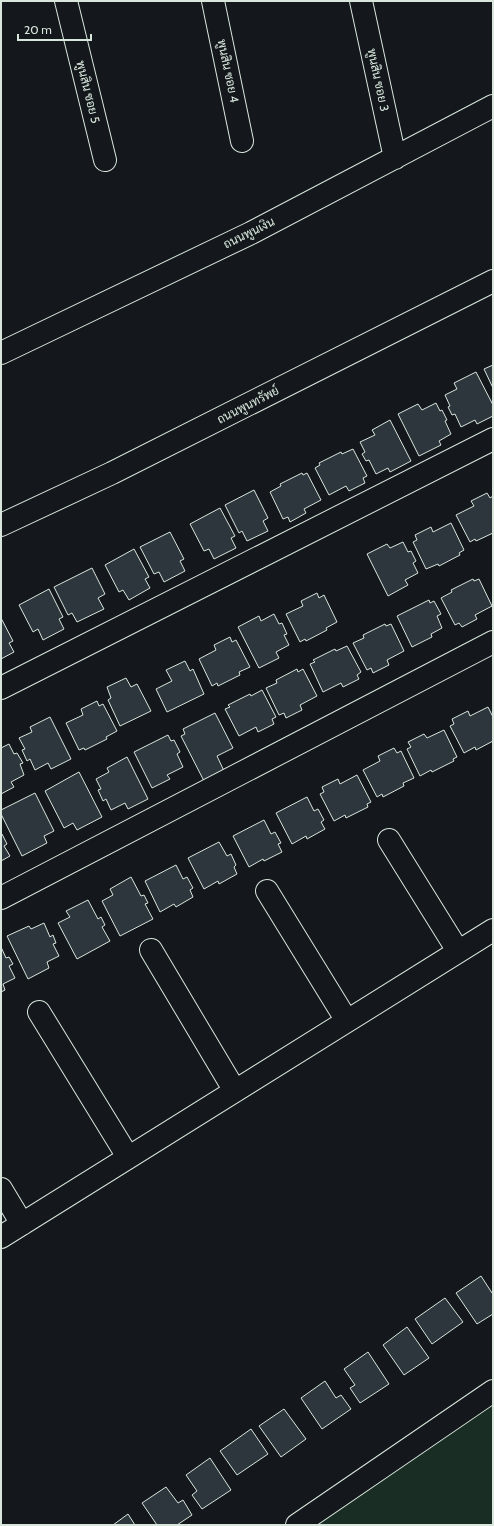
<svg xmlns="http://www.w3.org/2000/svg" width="494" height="1526" font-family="Cabin,Sarabun,sans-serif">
  <rect width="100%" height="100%" fill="#14181c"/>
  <!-- green -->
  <path fill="#1a2d24" stroke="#939e99" d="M493,1396V1525H304Z"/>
  <!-- building -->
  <path fill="#2c363c" stroke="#d8e6dc" d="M493,365V388L484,369Z
    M476,372L493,405V416L477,424L475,420L461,427L455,414L452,415L448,407L450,406L445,395L457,389L454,383Z
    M436,403L440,411L442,410L447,420L445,421L451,434L439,441L441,445L419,456L398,414L418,404L422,410Z
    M390,420L411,461L390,472L388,468L376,474L369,460L366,461L362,454L365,452L360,442L375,435L372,430Z
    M353,449L367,476L363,478L365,483L349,491L346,486L329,495L315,468L320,465L319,463L341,452L342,454Z
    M302,473L303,475L307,473L321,500L304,509L306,513L290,522L288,517L283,519L270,492L281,486L280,484Z
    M254,490L268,518L263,521L268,531L247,541L242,531L239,533L225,505Z
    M487,493L490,498L493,496V533L476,541L475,539L470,542L456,515L474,506L471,501Z
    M220,508L235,536L231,538L236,548L214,559L209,549L204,551L190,524Z
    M451,523L464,550L459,553L460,555L439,566L438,564L426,569L413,542L417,540L415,535L431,527L433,532Z
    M170,532L184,559L180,561L185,571L164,582L159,572L154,574L140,547Z
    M403,542L408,552L411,551L416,561L413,563L418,573L405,580L408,585L388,596L367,554L387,544L390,548Z
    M134,549L149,577L145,579L150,588L129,600L123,590L119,592L105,565Z
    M92,568L105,594L98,598L104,609L77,622L72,613L68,615L54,587Z
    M473,579L474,581L479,579L492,606L475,615L477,619L462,627L459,623L455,625L441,598L452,592L451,590Z
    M49,589L63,617L59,619L64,629L43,640L38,629L33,632L19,605Z
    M317,593L319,598L324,595L337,622L326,628L327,630L306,641L305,639L300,642L286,614L303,606L301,601Z
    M429,600L430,603L434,601L441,614L437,616L442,628L431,634L432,637L412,647L397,616Z
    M274,614L279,624L282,623L287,634L284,635L289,645L276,652L279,658L259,668L238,627L259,616L261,621Z
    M1,618L13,641L9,643L14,652L1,659Z
    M385,624L386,626L391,624L404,651L387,660L389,665L373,673L371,668L367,670L353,643L364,638L363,635Z
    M230,637L232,642L236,640L250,667L239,672L240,675L218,686L217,683L212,686L199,659L216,650L214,645Z
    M347,646L361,672L357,675L359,679L343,687L341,683L323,692L310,664L315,662L313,660L335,649L336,651Z
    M185,661L190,671L193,669L204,694L167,712L156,689L172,681L166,670Z
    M297,669L298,672L303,669L317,696L300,705L302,710L286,718L284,713L279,715L266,688L277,683L276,680Z
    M126,678L131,687L137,684L151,711L120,726L108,700L111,698L107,687Z
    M262,690L276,717L272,719L274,724L258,732L256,727L239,736L225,709L230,707L228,705L250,694L251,696Z
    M97,701L99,706L103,704L117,731L106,737L107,739L85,750L84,748L79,750L66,723L83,715L81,709Z
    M488,707L493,717V741L476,750L475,747L464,753L450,726L454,724L452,719L468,711L470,716Z
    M215,713L233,748L217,756L224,771L204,781L181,736L185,734L183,729Z
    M50,717L71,759L51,769L48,763L35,770L30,759L27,761L22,750L25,749L19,738L32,732L30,727Z
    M444,730L457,757L453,759L454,761L432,772L431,770L420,776L407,749L411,747L408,742L424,734L427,738Z
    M168,735L171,741L174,740L180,752L177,754L183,767L167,775L170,779L152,788L134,752Z
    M9,744L14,754L17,753L23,763L20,764L24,775L11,782L14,787L1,794V748Z
    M394,748L397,753L401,751L414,778L403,783L404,786L383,797L382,794L377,797L363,770L380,761L378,756Z
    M127,757L148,799L128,809L125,803L111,810L106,799L103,801L98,790L101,789L96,779L109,772L107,768Z
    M79,772L102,817L77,830L73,823L64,828L45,791Z
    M357,775L371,802L367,804L368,807L346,818L345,815L334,821L320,794L324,792L322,787L338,779L340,784Z
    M35,793L54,831L44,836L47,843L22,856L1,814V810Z
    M307,797L314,811L318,809L324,820L321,822L325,829L307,839L306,836L292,844L276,813Z
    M264,820L271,834L275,832L281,843L278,844L282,852L264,861L263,859L249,867L233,836Z
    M2,834L7,844L4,846L10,856L1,861V835Z
    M219,842L227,856L231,854L236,865L234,867L237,874L219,884L218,881L204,889L188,858Z
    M176,865L183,879L187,877L193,888L190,890L193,897L176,907L174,904L160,912L145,881Z
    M131,877L141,896L144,895L148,903L145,904L153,919L120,936L102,901L113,895L110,889Z
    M88,900L98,919L101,917L105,925L102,927L110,941L77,959L58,923L70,917L66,911Z
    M44,923L50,937L53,935L56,943L53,944L59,956L47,962L49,968L28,979L7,936L29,926L31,929Z
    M1,947L6,958L9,957L13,964L9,966L15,978L3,984L5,990L1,992Z
    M481,1276L492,1293L493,1292V1314L477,1324L456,1293Z
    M445,1298L463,1322L432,1344L415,1319Z
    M407,1327L429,1358L404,1375L383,1345Z
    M368,1352L389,1384L360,1403L350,1388L355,1385L344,1369Z
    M325,1381L336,1398L341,1395L351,1409L322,1429L301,1398Z
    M284,1409L306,1439L281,1457L259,1426Z
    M251,1429L268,1454L237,1475L220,1451Z
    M210,1458L231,1490L202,1509L192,1495L197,1491L186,1475Z
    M166,1487L178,1503L183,1500L192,1515L177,1525H157L142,1503Z
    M128,1514L135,1525H113Z"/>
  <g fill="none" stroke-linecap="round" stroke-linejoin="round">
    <defs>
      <path id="street" d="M66,1L105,160
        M213,1L242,141
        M361,1L395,158
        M1,353L251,233L493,106
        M1,525L112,473L493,281
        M1,688L493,439
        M389,840L458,951
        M267,891L347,1021
        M1,898L493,642
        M151,950L235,1091
        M39,1012L128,1157
        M1,1189L22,1224
        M1,1237L493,930
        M297,1525L493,1391"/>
    </defs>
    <!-- street casing -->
    <use href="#street" stroke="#d8e6dc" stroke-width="24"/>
    <!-- street -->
    <use href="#street" stroke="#14181c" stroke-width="22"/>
  </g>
  <g text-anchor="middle" stroke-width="3" stroke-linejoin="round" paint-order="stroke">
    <!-- street labels -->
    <g font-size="12" fill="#d8e6dc" stroke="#14181c">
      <text transform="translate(228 71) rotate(78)" y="4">พูนสิน ซอย 4</text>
      <text transform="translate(378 80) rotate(78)" y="4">พูนสิน ซอย 3</text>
      <text transform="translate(88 92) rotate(76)" y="4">พูนสิน ซอย 5</text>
      <text transform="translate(249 233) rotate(-26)" y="4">ถนนพูนเงิน</text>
      <text transform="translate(248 405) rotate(-27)" y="4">ถนนพูนทรัพย์</text>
    </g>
  </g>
  <!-- border -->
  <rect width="494" height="1526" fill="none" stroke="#d8e6dc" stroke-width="4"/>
  <!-- scale -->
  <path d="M18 34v6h73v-6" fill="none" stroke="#d8e6dc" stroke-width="2"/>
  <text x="24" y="34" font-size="12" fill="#d8e6dc" stroke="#14181c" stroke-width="3" paint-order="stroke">20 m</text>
</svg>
